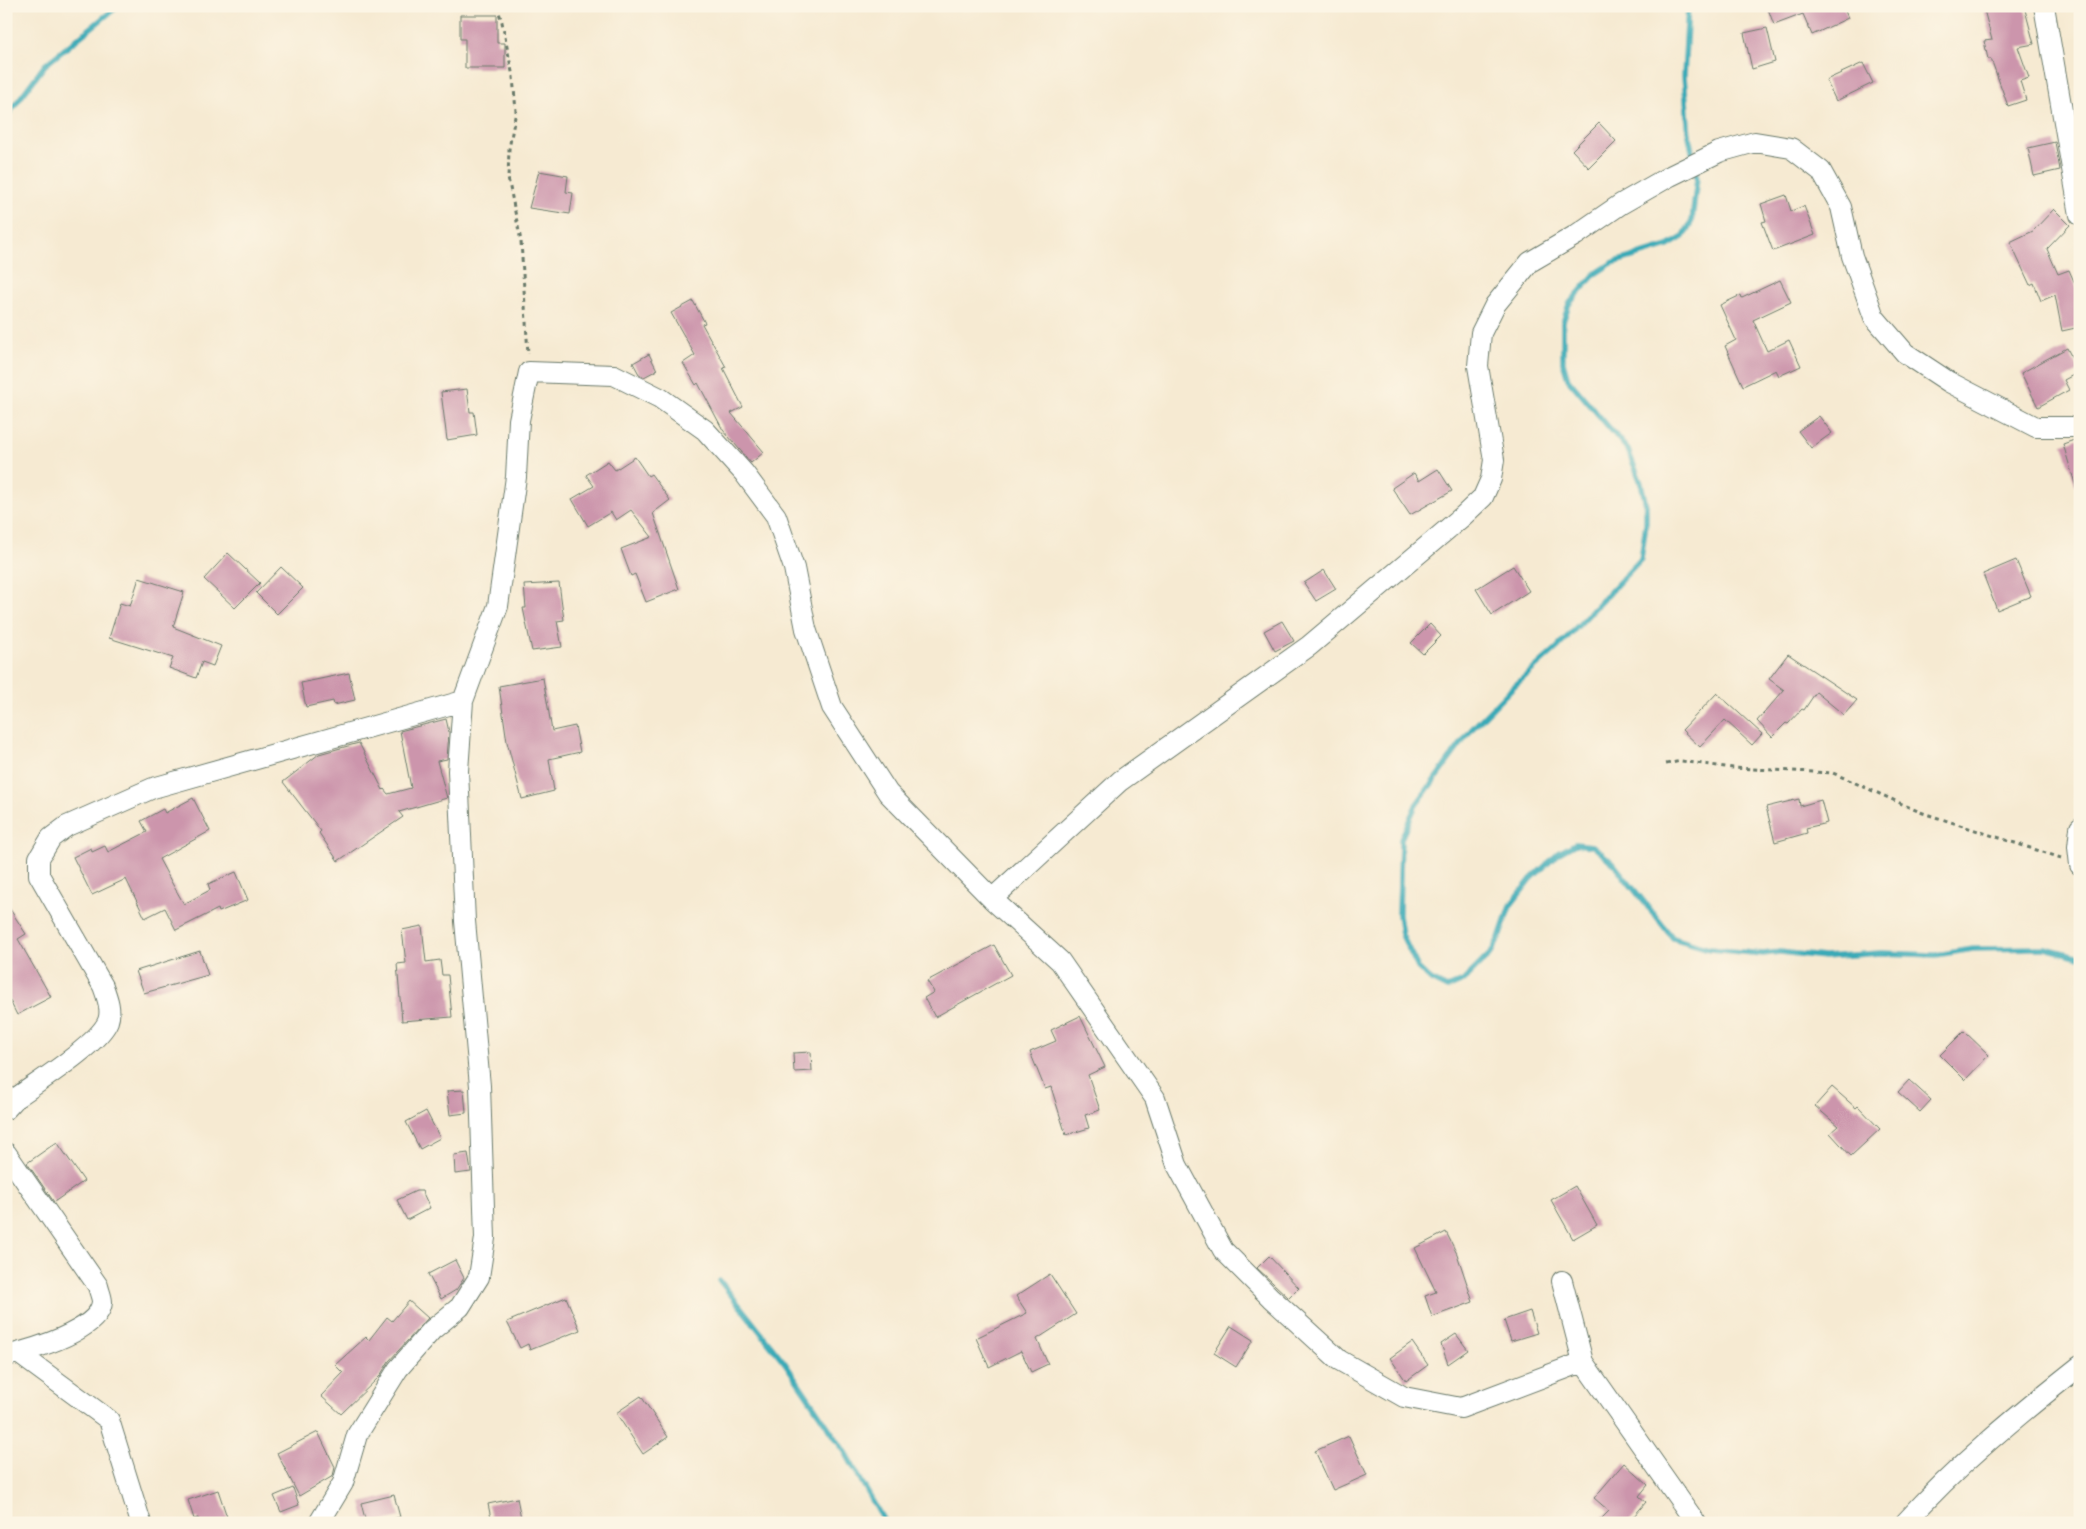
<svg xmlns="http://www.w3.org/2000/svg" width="2086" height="1529" font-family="'Sorts Mill Goudy',serif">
  <rect width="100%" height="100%" fill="#fcf5e5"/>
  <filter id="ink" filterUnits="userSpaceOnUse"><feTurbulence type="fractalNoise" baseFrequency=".02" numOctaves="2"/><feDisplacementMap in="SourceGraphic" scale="10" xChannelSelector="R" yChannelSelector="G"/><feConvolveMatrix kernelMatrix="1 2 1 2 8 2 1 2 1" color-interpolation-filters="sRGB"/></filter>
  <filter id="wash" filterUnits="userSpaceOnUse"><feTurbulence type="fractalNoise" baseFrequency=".0096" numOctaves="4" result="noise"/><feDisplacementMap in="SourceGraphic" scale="20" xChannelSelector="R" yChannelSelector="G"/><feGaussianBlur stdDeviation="1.12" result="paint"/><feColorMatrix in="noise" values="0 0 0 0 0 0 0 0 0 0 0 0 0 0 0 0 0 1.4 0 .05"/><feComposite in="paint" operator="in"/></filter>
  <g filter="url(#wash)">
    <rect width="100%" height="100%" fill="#f6ead2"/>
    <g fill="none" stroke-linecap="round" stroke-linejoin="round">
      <!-- stream -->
      <path stroke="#3aaab7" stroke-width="5.5" d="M1688,6L1684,76L1689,136L1697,178L1692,221L1683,237L1668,246L1612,263L1595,274L1569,304L1563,322V362L1568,379L1628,450L1641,483L1646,505V523L1641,559L1557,648L1512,688L1471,730L1416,805L1401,839L1399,915L1402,935L1418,968L1431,980L1447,988L1463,981L1491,953L1499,938L1510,906L1531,879L1559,853L1575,844L1593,846L1612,862L1673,938L1709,949L1763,954L1780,952L1824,957L1881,953L1936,955L1973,949L2045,948L2080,957
        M6,117L45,65L118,6
        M720,1281L785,1363L845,1452L885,1523"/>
    </g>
    <g id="blocks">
      <!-- building -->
      <path fill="#cc95ac" d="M1767,6H1843L1848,18L1812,35L1803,14L1774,25Z
        M1983,6H2024L2034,44L2018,47L2029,78L2020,81L2026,100L2008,106L1991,59H1988L1984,41L1992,40Z
        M460,15H497V43H505V68H465V39H460Z
        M1767,28L1775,62L1752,69L1744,33Z
        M1863,63L1873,83L1836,101L1826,80Z
        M1599,123L1616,141L1589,168L1572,150Z
        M2055,142L2060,170L2034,176L2028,148Z
        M539,171L568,176L566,192L573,193L570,214L529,208Z
        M1786,195L1791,211L1804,206L1815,235L1773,251L1762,222L1766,221L1761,204Z
        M2054,209L2070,225L2047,249L2058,274L2069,270L2080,295V327L2062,331L2055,295L2041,301L2034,283L2030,285L2010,242L2033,231Z
        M1780,280L1791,302L1753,320L1767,351L1789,340L1801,366L1779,376L1776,370L1743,386L1725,346L1736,340L1720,305L1741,295L1742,298Z
        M693,301L705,323L702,324L726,367L723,368L743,407L731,413L764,452L751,463L723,430L698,383L696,385L683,363L695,355L671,313Z
        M2067,348L2079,372L2064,380L2069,390L2038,407L2021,373Z
        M649,354L657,370L644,377L639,374L633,363Z
        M467,389L470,412H474L477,435L447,440L441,392Z
        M1819,416L1832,433L1811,448L1798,431Z
        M2077,439H2080V486L2076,487L2063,444Z
        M635,457L648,476L651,474L670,500L653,513L679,589L646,602L635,574L631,576L621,549L652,537L631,510L616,520L611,512L588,526L572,499L594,486L586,475L608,461L615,470Z
        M1438,469L1452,491L1410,515L1392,488L1414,473L1419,481Z
        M228,553L260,583L235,608L204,579Z
        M2016,560L2031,596L1997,610L1983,574Z
        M1513,566L1529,591L1492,615L1476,589Z
        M281,567L303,588L277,614L256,593Z
        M1324,570L1336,589L1316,601L1304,583Z
        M139,578L184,592L173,627L221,646L213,666L202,662L196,678L169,668L173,658L109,638L120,603L130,606Z
        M559,583L564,620L557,621L562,647L532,651L523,608H526L524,585Z
        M1282,621L1294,641L1275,651L1264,631Z
        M1430,624L1441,636L1423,654L1411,643Z
        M1788,654L1857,700L1844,715L1816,692L1804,710L1802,709L1788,724L1786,723L1772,737L1757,721L1784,690L1769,679Z
        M349,673L355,700L334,705L333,701L306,707L301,683Z
        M543,678L552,731L575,726L580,752L549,759L554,791L522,799L507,742L499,686Z
        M1717,693L1762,734L1752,745L1725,720L1700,747L1682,730Z
        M446,719L449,732L447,759L437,761L447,798L399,812L403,817L338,861L319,833L321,831L283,782L319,754L359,743L383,790L384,789L388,794L411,788L400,731Z
        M193,798L210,831L159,859L173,885L184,904L210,890L208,884L236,872L248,900L219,912L218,909L176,930L165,908L145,918L126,879L92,895L73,857L91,848L92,852L105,846L108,852L147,832L141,821L163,809L165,813Z
        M1799,799L1800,806L1821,800L1827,823L1806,828L1807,833L1775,842L1766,807Z
        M6,903L26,934L18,939L51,997L17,1015L6,993Z
        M422,926L426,962L440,960L442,975H448L452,1017L402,1021L397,964L406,963L402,930Z
        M994,945L1011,975L935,1017L924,998L934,992L927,981Z
        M200,951L208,975L144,993L136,971Z
        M1080,1016L1105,1067L1088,1075L1100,1110L1085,1115L1089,1128L1066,1135L1051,1087L1045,1089L1030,1052L1056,1041L1051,1030Z
        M1964,1031L1989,1055L1965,1080L1940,1055Z
        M811,1052L812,1071L794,1072L793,1053Z
        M1909,1080L1931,1100L1920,1112L1898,1092Z
        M1832,1087L1856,1108L1858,1106L1880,1129L1851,1156L1830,1133L1838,1126L1815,1106Z
        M464,1090L466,1113L450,1115L447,1091Z
        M426,1111L440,1138L420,1149L406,1122Z
        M57,1142L84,1181L54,1202L27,1163Z
        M468,1153L471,1172L455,1174L454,1155Z
        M1575,1186L1597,1225L1573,1239L1551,1200Z
        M416,1191H422L430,1208L407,1220L397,1200Z
        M1446,1232L1457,1254L1473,1302L1432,1317L1425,1296L1436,1292L1415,1248Z
        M1269,1256L1299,1288L1289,1298L1257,1268Z
        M455,1260L464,1278L456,1290L441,1299L428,1274Z
        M1050,1274L1076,1314L1037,1339L1048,1364L1031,1372L1021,1351L989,1367L976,1338L1027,1313L1016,1296Z
        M566,1297L580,1330L530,1350L528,1344L520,1348L507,1322Z
        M409,1301L428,1318L389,1361L380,1376L341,1414L321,1396L343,1373L335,1365L366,1337L369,1340L387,1317L392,1321Z
        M1530,1311L1537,1333L1511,1341L1504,1320Z
        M1231,1326L1253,1340L1236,1367L1214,1353Z
        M1456,1334L1468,1350L1448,1364L1441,1344Z
        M1412,1342L1428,1365L1406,1381L1390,1358Z
        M641,1396L668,1437L643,1454L616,1413Z
        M318,1432L335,1467L333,1476L299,1496L277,1453Z
        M1349,1436L1367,1475L1333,1490L1315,1451Z
        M1624,1463L1648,1485L1639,1496L1646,1502L1628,1523H1597L1609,1511L1594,1498Z
        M293,1488L299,1505L281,1512L274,1496Z
        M218,1490L229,1523H199L198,1518L194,1519L188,1500Z
        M394,1495L400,1517L377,1523H366L361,1503Z
        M517,1498L522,1523H492L488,1504Z"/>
    </g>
  </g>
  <g filter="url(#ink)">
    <use href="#blocks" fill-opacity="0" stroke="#6a7a6b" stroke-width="1"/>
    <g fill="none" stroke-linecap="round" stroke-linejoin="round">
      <defs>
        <path id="street" d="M2044,6L2080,215
          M2080,828L2078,847L2080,865
          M992,899L1120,781L1309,646L1463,516L1483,497L1491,479L1494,460L1478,366L1481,333L1495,305L1530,262L1576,235L1621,204L1670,176L1719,152L1755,142L1791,148L1821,171L1841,207L1852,256L1874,317L1905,353L1949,382L2036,427H2080
          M6,1109L16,1098C38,1082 99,1044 108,1021C112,1010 107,997 103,986L39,875V858L51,838L67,826L153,788L463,701
          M6,1153L98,1286C99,1291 102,1297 102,1302C100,1331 30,1350 6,1356
          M1562,1281L1583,1362L1696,1523
          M18,1353L109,1420L141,1523
          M319,1523L343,1483L357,1435L398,1369L432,1330L460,1307L479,1277L485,1238L480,1086L465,921L458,771L463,701L498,606L516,477L519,420L529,372L614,375L660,398L705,430L744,473L776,516L794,568L806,629L832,707L888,793L992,899L1060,961L1155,1098L1177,1165L1223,1250L1271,1298L1339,1360L1404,1397L1461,1408L1583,1362
          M1905,1523C1958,1464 2018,1415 2080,1366"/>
      </defs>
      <!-- street casing -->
      <use href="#street" stroke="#6a7a6b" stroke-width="22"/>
      <!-- path -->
      <path stroke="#6a7a6b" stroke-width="3" stroke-dasharray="4 4" stroke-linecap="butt" d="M497,6L502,22L513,77L516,111L509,149L508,178L521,241L528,354
        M1666,764L1681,761L1733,768L1833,773L1920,812L2061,858"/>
      <!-- street -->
      <use href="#street" stroke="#fff" stroke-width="20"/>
    </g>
  </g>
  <!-- margin -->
  <rect width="2086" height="1529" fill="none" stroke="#fcf5e5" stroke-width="25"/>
</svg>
